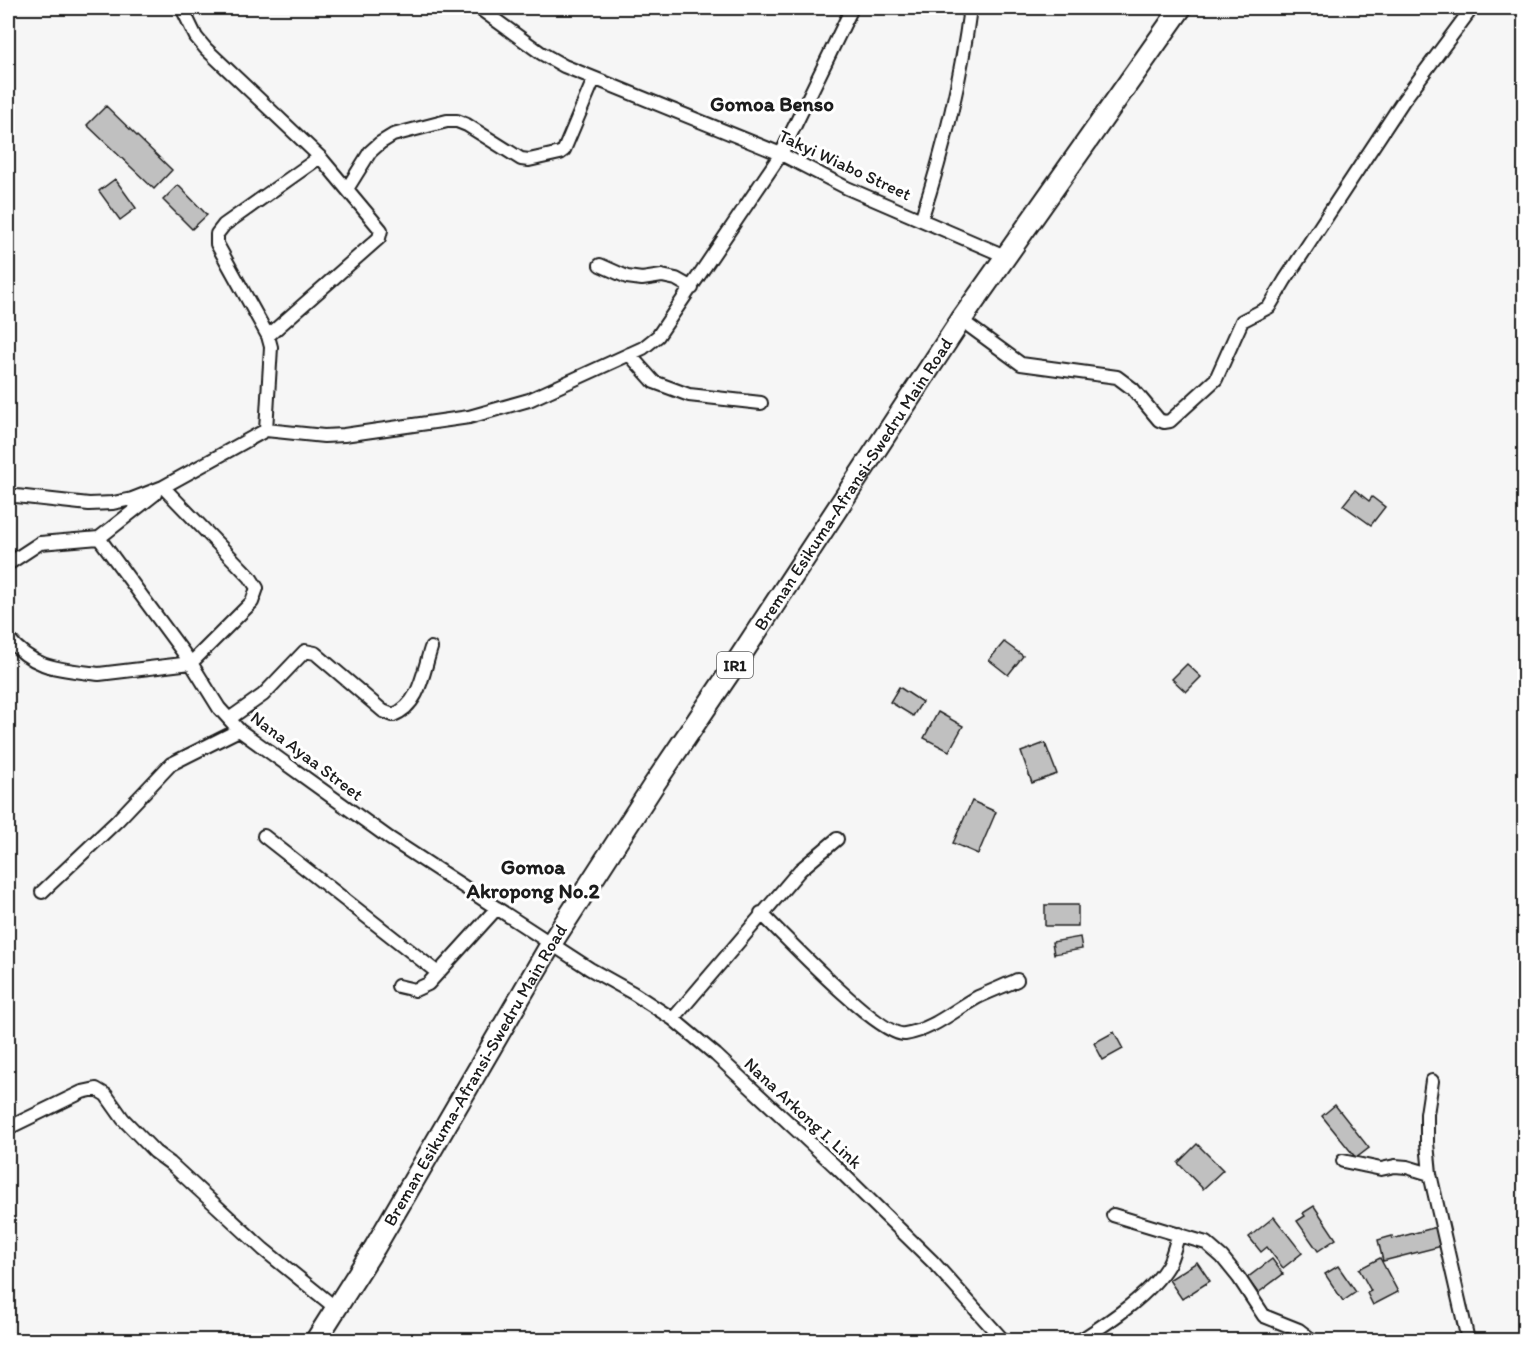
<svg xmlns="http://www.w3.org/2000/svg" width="1532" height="1348" font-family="Itim,sans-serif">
  <rect width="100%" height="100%" fill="#f6f6f6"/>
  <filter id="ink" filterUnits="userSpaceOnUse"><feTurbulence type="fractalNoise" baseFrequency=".0167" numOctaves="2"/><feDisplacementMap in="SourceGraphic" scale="12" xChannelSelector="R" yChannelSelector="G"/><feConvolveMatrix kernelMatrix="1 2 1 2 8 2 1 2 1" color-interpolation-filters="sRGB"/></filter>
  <g filter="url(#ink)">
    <!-- building -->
    <path fill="#c0c0c0" stroke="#1c1c1c" stroke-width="1.5" d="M106,106L172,170L154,189L87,125Z
      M115,179L136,208L120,220L99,191Z
      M178,185L207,215L192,229L163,200Z
      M1355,490L1369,501L1372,497L1385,507L1371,525L1343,505Z
      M1004,642L1023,656L1008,675L989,660Z
      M1187,664L1201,677L1186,692L1172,679Z
      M899,687L922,702L913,716L890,702Z
      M938,712L963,726L949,751L924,738Z
      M1045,743L1057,774L1032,783L1021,752Z
      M972,801L996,812L978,854L953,843Z
      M1045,905H1078V926H1045Z
      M1080,937L1082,949L1054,954L1052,942Z
      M1114,1032L1123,1049L1103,1060L1094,1043Z
      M1335,1105L1369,1148L1356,1158L1322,1116Z
      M1197,1144L1223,1170L1203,1189L1178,1163Z
      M1314,1206L1336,1239L1318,1251L1297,1221L1305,1216L1303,1213Z
      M1274,1217L1302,1253L1283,1268L1267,1247L1261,1252L1249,1237Z
      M1437,1227L1442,1246L1383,1261L1378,1240L1392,1236V1239Z
      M1380,1258L1398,1292L1373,1305L1367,1293L1371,1291L1359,1269Z
      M1272,1259L1283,1274L1258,1293L1247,1278Z
      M1197,1262L1210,1281L1182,1299L1169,1280Z
      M1338,1266L1356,1292L1343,1301L1325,1274Z"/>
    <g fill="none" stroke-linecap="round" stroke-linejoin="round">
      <defs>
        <path id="minor" d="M182,8L196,37L206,49L320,157L381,230L379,238L268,336
          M479,8L541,53L564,66L781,154L847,188L1005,256
          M347,189L370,152L380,143L393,135L447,121H457L467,125L521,159L529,160L560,153L564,150L594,79
          M921,220C944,150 961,80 970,8
          M600,265L627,277L642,279L662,276L676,279L692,288
          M961,320L1021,364L1117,377L1133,389L1159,420L1164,422L1170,421L1216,379L1242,321L1269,307L1285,280L1403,101L1472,8
          M629,354L654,382L689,395L761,403
          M266,430L271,347L268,336L217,244V234L224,225L320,157
          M8,497L16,496L89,504L113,503L132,499L163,487L266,430L324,436L344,435L469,417L529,400L643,348L658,336L781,154L852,8
          M99,538L191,663L219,708L239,730L389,838L590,969L633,993L673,1019L716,1055L836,1167L933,1262L1003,1340
          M8,564L40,543L99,538L155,494
          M8,638C35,670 59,669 99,674L191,663L252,602L257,588L250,577L163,487
          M229,719L263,695L305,651L315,653L383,711L393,715C420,705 423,672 431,648
          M264,836L438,973
          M42,892L117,821L171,764L239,730
          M761,913C782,934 881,1038 905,1034C933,1030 954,1010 978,997C991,991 1004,986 1017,980
          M398,986L415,990L428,984L497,908
          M673,1019L800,870L837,839
          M1432,1081L1427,1114V1143L1430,1174L1468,1340
          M8,1128L82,1092L96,1089L106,1095L123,1119L155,1152L170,1163L263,1249L337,1309
          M1343,1161L1381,1169L1395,1166L1407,1167L1430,1174
          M1113,1215L1206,1243L1222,1257L1239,1278L1264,1316L1299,1330L1312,1340
          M1081,1340C1109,1322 1151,1294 1168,1265C1173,1256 1175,1244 1179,1234"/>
        <g id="primary">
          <path id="s1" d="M316,1340L375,1247L551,944L653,786L734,666L961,320L1181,8"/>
        </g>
      </defs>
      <!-- minor casing -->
      <use href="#minor" stroke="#1c1c1c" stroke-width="16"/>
      <!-- primary casing -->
      <use href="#primary" stroke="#1c1c1c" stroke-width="24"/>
      <!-- minor -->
      <use href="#minor" stroke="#fff" stroke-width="12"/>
      <!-- primary -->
      <use href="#primary" stroke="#fff" stroke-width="20"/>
    </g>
  </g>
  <g text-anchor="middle" stroke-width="6" stroke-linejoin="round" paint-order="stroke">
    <!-- shield labels -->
    <rect fill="#fff" stroke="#606060" stroke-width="1.5" x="717" y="652" width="36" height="26" rx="4.5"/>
    <g font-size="16" font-weight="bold" fill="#1c1c1c">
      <text x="735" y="671">IR1</text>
    </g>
    <!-- street labels -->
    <g font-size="18" fill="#1c1c1c" stroke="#fff">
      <text transform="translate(845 165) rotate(25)" y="6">Takyi Wiabo Street</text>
      <text dy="6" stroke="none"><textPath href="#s1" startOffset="1011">Breman Esikuma-Afransi-Swedru Main Road</textPath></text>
      <text transform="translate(307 756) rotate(37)" y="6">Nana Ayaa Street</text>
      <text dy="6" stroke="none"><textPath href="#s1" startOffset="309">Breman Esikuma-Afransi-Swedru Main Road</textPath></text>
      <text transform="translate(803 1113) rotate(43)" y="6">Nana Arkong I. Link</text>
    </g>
    <!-- quarter labels -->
    <g font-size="21" font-weight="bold" fill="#1c1c1c" stroke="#fff">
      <text x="772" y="111">Gomoa Benso</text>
      <text x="533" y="874">Gomoa<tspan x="533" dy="24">Akropong No.2</tspan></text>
    </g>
  </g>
  <!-- margin -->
  <rect width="1532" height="1348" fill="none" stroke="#fff" stroke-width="30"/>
  <rect x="15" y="15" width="1502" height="1318" fill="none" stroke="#1c1c1c" stroke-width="2" filter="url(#ink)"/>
</svg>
